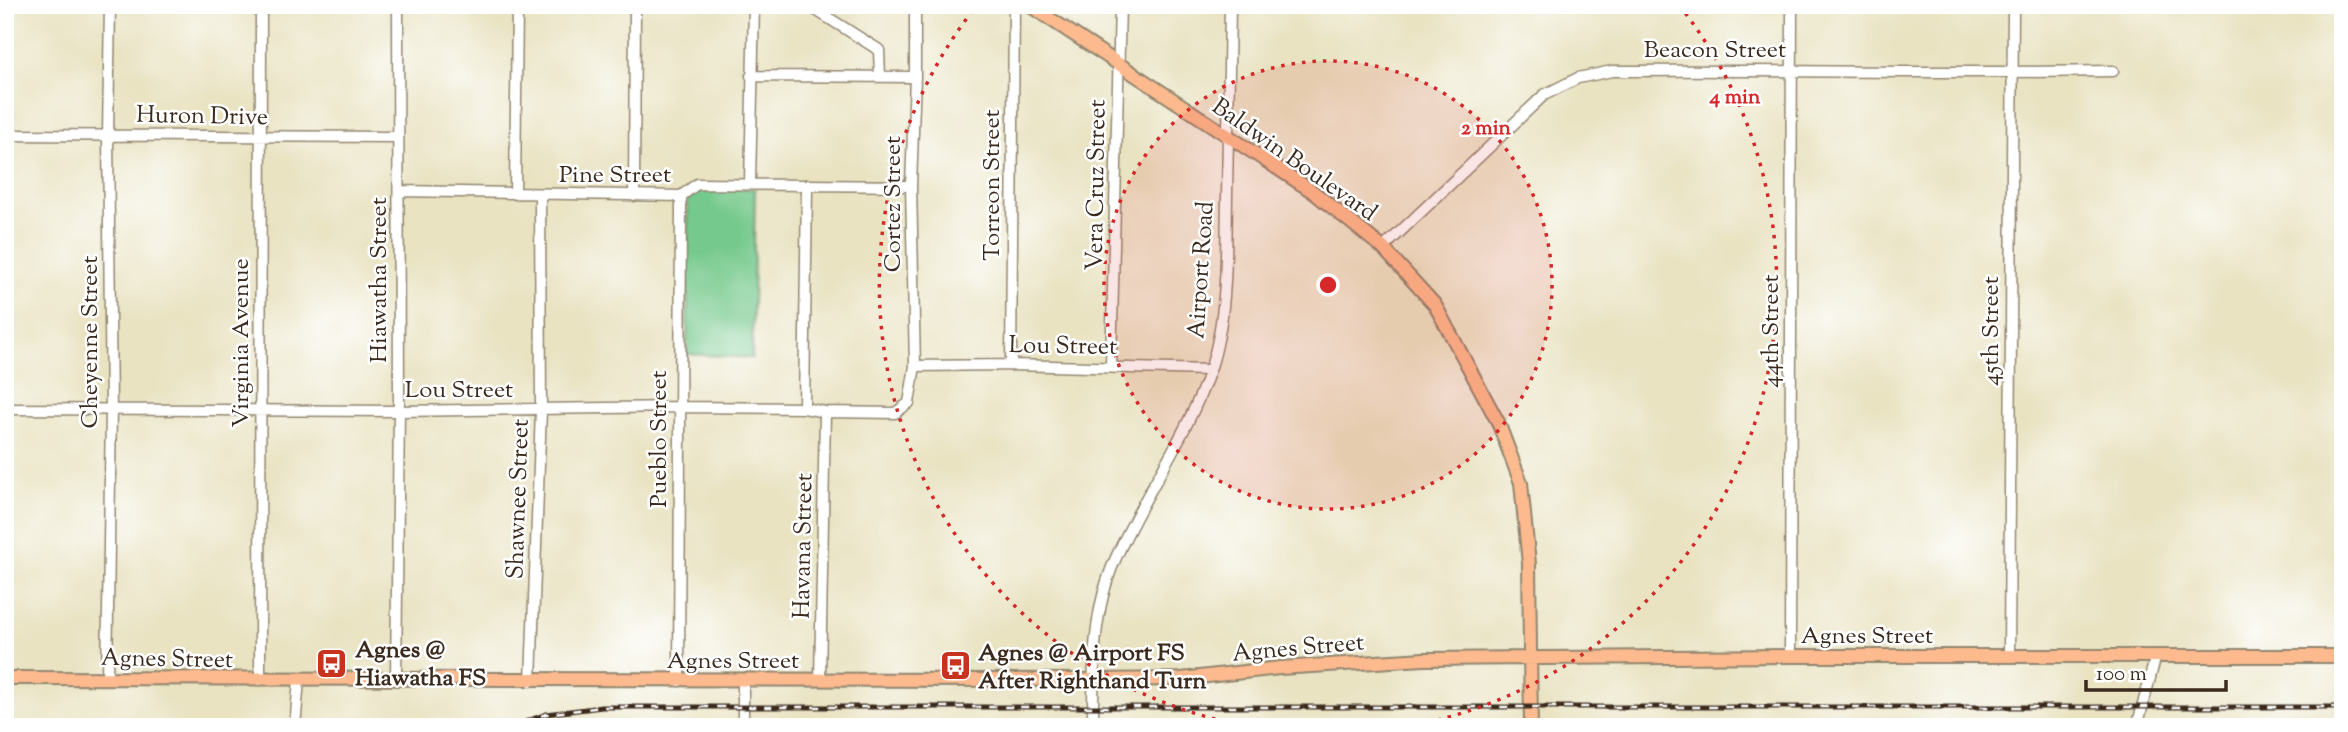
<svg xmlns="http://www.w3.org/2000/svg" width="2348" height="732" font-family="'Sorts Mill Goudy',serif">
  <rect width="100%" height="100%" fill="#fff"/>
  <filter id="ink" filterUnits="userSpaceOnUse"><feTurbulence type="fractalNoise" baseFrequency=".0143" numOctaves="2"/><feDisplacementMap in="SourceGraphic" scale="14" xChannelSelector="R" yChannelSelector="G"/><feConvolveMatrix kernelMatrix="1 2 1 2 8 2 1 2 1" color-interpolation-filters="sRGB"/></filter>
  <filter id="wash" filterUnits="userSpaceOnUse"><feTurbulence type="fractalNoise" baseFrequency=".00686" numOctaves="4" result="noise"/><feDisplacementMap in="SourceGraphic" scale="28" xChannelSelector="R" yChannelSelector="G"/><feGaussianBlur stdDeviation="1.57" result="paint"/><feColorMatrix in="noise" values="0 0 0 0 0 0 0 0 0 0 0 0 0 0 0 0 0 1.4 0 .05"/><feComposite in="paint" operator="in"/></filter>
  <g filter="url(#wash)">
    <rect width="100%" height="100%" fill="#e9e3c2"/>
    <!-- green -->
    <path fill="#76c98c" stroke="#587a55" stroke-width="2" d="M702,187L755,189L752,358L687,354L688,200L691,192Z"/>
  </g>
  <g filter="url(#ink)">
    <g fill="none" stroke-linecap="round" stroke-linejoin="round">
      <defs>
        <path id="minor" d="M808,5L879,50L880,77
          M751,76L915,77
          M5,135L398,137
          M750,183L754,5
          M399,191L681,196L697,184L911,186
          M515,194L517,5
          M634,196L635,5
          M1383,248L1544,95L1578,78L1612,71H1632C1792,70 1953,74 2113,71
          M1011,365L1014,5
          M915,366L1011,365L1210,370
          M1111,366L1120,5
          M804,408L807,185
          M5,409L399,411L678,407L804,408L825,412L895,413L909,403L915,366L911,186L915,77V5
          M1790,656L1792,5
          M2009,657L2013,5
          M107,678L111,410L108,135L110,5
          M260,680L261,5
          M396,680L399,411L398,5
          M820,680L825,412
          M531,681L541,410L540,194
          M679,681L681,196
          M295,727L299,680
          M743,727V681
          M1093,727C1093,670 1092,612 1115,560C1143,495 1187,437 1210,370C1228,317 1226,252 1227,196C1228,133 1229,69 1230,5
          M2137,727L2156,655"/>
        <path id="major" d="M1029,5L1312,191L1383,248L1435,305L1498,422L1521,483L1529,564L1531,727
          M5,678L1093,680L1181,679L1280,668L1424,659L1790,656H2343"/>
      </defs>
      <!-- minor casing -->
      <use href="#minor" stroke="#928670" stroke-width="13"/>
      <!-- major casing -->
      <use href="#major" stroke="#928670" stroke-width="16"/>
      <!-- minor -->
      <use href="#minor" stroke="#fff" stroke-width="10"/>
      <!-- major -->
      <use href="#major" stroke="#fcba8e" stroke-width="12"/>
      <defs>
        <path id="rail" d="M511,727L546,714L602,707H2343"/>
      </defs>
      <!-- rail casing -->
      <use href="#rail" stroke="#3b2a1e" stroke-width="5"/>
      <!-- rail -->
      <use href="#rail" stroke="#fff" stroke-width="2.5" stroke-dasharray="8" stroke-linecap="butt"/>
    </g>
  </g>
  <!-- distance rings -->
  <circle cx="1328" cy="285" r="224" fill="#d62828" fill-opacity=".12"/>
  <g fill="none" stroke="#d62828" stroke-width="3.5" stroke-dasharray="3.5 7">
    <circle cx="1328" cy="285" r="224"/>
    <path d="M1246 726A449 449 0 0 1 977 5M1679 5A449 449 0 0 1 1410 726"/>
  </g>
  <!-- icons -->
  <defs>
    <symbol id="bus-square" viewBox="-11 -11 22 22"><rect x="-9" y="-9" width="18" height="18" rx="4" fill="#c8321e" stroke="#fff"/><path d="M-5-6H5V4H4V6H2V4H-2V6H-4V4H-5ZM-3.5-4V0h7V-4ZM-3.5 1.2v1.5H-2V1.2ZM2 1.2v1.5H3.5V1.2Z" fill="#fff"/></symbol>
  </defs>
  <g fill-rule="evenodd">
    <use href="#bus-square" x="314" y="646" width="35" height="35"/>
    <use href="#bus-square" x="938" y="648" width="35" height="35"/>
  </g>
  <g text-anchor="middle" stroke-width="5" stroke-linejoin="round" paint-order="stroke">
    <!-- street labels -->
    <g font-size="24" fill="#3b2a1e" stroke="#fff">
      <text x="1715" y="57">Beacon Street</text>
      <text transform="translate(202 115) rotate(1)" y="8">Huron Drive</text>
      <text transform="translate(1295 159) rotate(35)" y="8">Baldwin Boulevard</text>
      <text x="615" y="182">Pine Street</text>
      <text transform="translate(991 185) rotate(-90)" y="8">Torreon Street</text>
      <text transform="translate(1095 185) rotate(-89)" y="8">Vera Cruz Street</text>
      <text transform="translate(892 204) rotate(-90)" y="8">Cortez Street</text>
      <text transform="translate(1200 270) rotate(-86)" y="8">Airport Road</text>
      <text transform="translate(378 280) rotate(-90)" y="8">Hiawatha Street</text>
      <text transform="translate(1770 331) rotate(-90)" y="8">44th Street</text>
      <text transform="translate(1990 331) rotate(-90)" y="8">45th Street</text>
      <text transform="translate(89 342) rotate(-90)" y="8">Cheyenne Street</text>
      <text transform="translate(240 343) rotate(-90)" y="8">Virginia Avenue</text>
      <text transform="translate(1063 345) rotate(1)" y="8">Lou Street</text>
      <text x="459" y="397">Lou Street</text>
      <text transform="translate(658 439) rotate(-90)" y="8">Pueblo Street</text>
      <text transform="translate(517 499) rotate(-88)" y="8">Shawnee Street</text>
      <text transform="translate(802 546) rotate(-89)" y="8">Havana Street</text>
      <text x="1867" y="643">Agnes Street</text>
      <text transform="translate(1298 647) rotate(-5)" y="8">Agnes Street</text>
      <text transform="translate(167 658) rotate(1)" y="8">Agnes Street</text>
      <text x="733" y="668">Agnes Street</text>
    </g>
    <!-- poi labels -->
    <g font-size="24" font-weight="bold" fill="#3b2a1e" stroke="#fff" text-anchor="start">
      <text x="355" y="657">Agnes @<tspan x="355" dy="28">Hiawatha FS</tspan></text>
      <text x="978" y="660">Agnes @ Airport FS<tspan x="978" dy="28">After Righthand Turn</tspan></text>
    </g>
  </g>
  <circle cx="1328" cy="285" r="10" fill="#d62828" stroke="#fff" stroke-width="3.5"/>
  <g font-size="21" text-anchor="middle" font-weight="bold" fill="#d62828" stroke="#fff" stroke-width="5" stroke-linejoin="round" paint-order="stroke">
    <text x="1735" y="103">4 min</text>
    <text x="1486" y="134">2 min</text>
  </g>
  <!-- margin -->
  <rect width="2348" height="732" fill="none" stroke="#fff" stroke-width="28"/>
  <!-- scale -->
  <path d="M2086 680v10h140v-10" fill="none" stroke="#3b2a1e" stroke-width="3.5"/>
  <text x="2096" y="680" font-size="21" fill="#3b2a1e" stroke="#ffffff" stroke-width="5" paint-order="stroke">100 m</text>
</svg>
